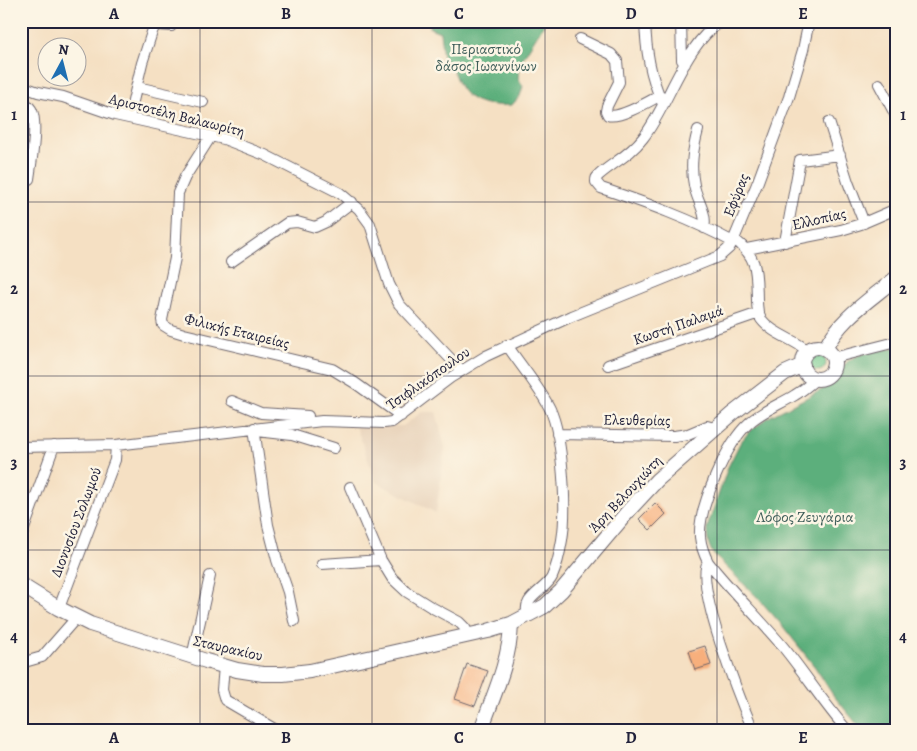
<svg xmlns="http://www.w3.org/2000/svg" width="917" height="751" font-family="Alegreya,serif">
  <rect width="100%" height="100%" fill="#fcf5e5"/>
  <filter id="ink" filterUnits="userSpaceOnUse"><feTurbulence type="fractalNoise" baseFrequency=".02" numOctaves="2"/><feDisplacementMap in="SourceGraphic" scale="10" xChannelSelector="R" yChannelSelector="G"/><feConvolveMatrix kernelMatrix="1 2 1 2 8 2 1 2 1" color-interpolation-filters="sRGB"/></filter>
  <filter id="wash" filterUnits="userSpaceOnUse"><feTurbulence type="fractalNoise" baseFrequency=".0096" numOctaves="4" result="noise"/><feDisplacementMap in="SourceGraphic" scale="20" xChannelSelector="R" yChannelSelector="G"/><feGaussianBlur stdDeviation="1.12" result="paint"/><feColorMatrix in="noise" values="0 0 0 0 0 0 0 0 0 0 0 0 0 0 0 0 0 1.4 0 .05"/><feComposite in="paint" operator="in"/></filter>
  <g filter="url(#wash)">
    <rect width="100%" height="100%" fill="#f5e0c3"/>
    <!-- built -->
    <path fill="#e6cfb6" d="M422,412H436L445,447L436,513L376,482L356,426H403Z"/>
    <!-- green -->
    <path fill="#71cb91" stroke="#4a7666" d="M810 363a8 8 0 1 1 16 0a8 8 0 1 1-16 0Z"/>
    <!-- forest -->
    <path fill="#5caf7b" stroke="#3f685b" d="M429,21H546L521,61L518,78L523,86L520,96L512,105C492,106 469,105 459,85C452,71 455,69 443,58L440,32L430,28Z
      M896,347V730H862L833,695L815,667L781,624L757,597L714,555C708,546 707,538 707,528L728,467L740,443L749,432L769,417L833,384C839,378 840,369 846,363C857,352 881,351 896,347Z"/>
    <g id="blocks">
      <!-- building -->
      <path fill="#f7af7c" d="M655,503L666,514L650,530L639,519Z
        M705,646L711,665L695,670L689,651Z
        M467,664L488,671L475,706L455,699Z"/>
    </g>
  </g>
  <g filter="url(#ink)">
    <use href="#blocks" fill-opacity="0" stroke="#6c646b" stroke-width="1"/>
    <g fill="none" stroke-linecap="round" stroke-linejoin="round">
      <defs>
        <path id="minor" d="M645,21C646,51 650,75 662,102
          M681,21L682,60L685,64
          M722,21C684,44 670,103 643,138C630,155 614,162 599,175C596,178 596,178 596,182L601,188C646,203 691,219 733,242
          M580,39L611,54L617,61L619,82L607,106L606,111L608,115C619,119 648,102 659,96
          M879,84L896,116
          M21,86L38,92L63,97L115,115L224,139L265,155L340,193L359,209L370,224L389,284L399,304L461,370
          M137,87L203,102
          M21,100C26,104 30,106 32,111C38,125 31,164 29,179
          M129,118L142,63L153,29L157,25L171,26L172,21
          M829,122L848,182L864,223
          M698,130C693,149 690,166 694,185C696,199 708,214 704,228
          M211,136L185,177L178,193L175,258L162,320L163,325L171,330L184,334L332,369L355,383L401,416
          M734,239C759,258 756,272 757,300C757,306 757,313 761,319C772,334 794,339 808,351
          M785,242L800,160L840,155
          M747,249L841,230L861,224L896,209
          M231,262L287,223L297,222L315,227L326,222L352,202
          M507,345C520,365 540,388 550,409C563,437 567,510 562,540C560,552 557,566 552,577C546,590 519,599 529,616
          M833,358L896,342
          M608,365L759,313
          M816,379C809,385 802,391 795,395C779,405 762,411 749,423C727,442 698,508 700,537C701,546 704,554 708,562C732,592 760,619 784,648C806,675 824,704 847,730
          M232,401L261,413L308,416
          M254,428L268,525L277,560L288,592L294,621
          M257,431L292,435L334,448
          M557,434L674,436L688,434L707,426L714,428
          M21,447L116,445L322,421L384,423L392,422L450,378L486,356L572,316L720,256L729,248L734,239L757,184L789,97L803,50L809,21
          M350,487L381,560L392,578L407,592L431,607L459,622L465,628L469,636
          M21,537L54,446
          M708,562C693,583 742,704 753,730
          M322,564L381,560
          M59,608L115,460L116,445
          M192,657L210,576
          M21,663L42,657L77,617
          M224,666L222,690L225,700L276,730"/>
        <path id="tertiary" d="M802 363a16 16 0 1 1 32 0a16 16 0 1 1-32 0Z
          M825,349C840,318 870,300 896,278
          M21,585L58,608L90,624L206,661L237,670L263,674H283L310,671L488,631L511,624L545,606L561,591L630,509L657,480L732,414L785,373L803,365
          M481,730C493,696 510,661 511,624"/>
      </defs>
      <!-- minor casing -->
      <use href="#minor" stroke="#6c646b" stroke-width="12"/>
      <!-- tertiary casing -->
      <use href="#tertiary" stroke="#6c646b" stroke-width="16"/>
      <!-- minor -->
      <use href="#minor" stroke="#fff" stroke-width="10"/>
      <!-- tertiary -->
      <use href="#tertiary" stroke="#fff" stroke-width="14"/>
    </g>
  </g>
  <!-- grid -->
  <path fill="none" stroke="#22223b" stroke-width="1" stroke-opacity="0.55" d="M200,21V730M372,21V730M545,21V730M717,21V730M21,202H896M21,376H896M21,550H896"/>
  <g text-anchor="middle" stroke-width="5" stroke-linejoin="round" paint-order="stroke">
    <!-- park labels -->
    <g font-size="15" fill="#3e5d59" stroke="#fcf5e5">
      <text x="486" y="54">Περιαστικό<tspan x="486" dy="17">δάσος Ιωαννίνων</tspan></text>
      <text x="805" y="522">Λόφος Ζευγάρια</text>
    </g>
    <!-- street labels -->
    <g font-size="15" fill="#22223b" stroke="#fcf5e5">
      <text transform="translate(177 115) rotate(14)" y="5">Αριστοτέλη Βαλαωρίτη</text>
      <text transform="translate(736 195) rotate(-68)" y="5">Εφύρας</text>
      <text transform="translate(819 219) rotate(-13)" y="5">Ελλοπίας</text>
      <text transform="translate(678 325) rotate(-19)" y="5">Κωστή Παλαμά</text>
      <text transform="translate(237 331) rotate(14)" y="5">Φιλικής Εταιρείας</text>
      <text transform="translate(428 378) rotate(-35)" y="5">Τσιφλικόπουλου</text>
      <text transform="translate(637 420) rotate(1)" y="5">Ελευθερίας</text>
      <text transform="translate(625 494) rotate(-47)" y="5">Άρη Βελουχιώτη</text>
      <text transform="translate(76 522) rotate(-69)" y="5">Διονυσίου Σολωμού</text>
      <text transform="translate(228 648) rotate(13)" y="5">Σταυρακίου</text>
    </g>
  </g>
  <!-- margin -->
  <rect width="917" height="751" fill="none" stroke="#fcf5e5" stroke-width="55"/>
  <!-- north arrow -->
  <g transform="translate(62 62) rotate(7)"><circle r="24" fill="#fcf5e5" stroke="#a5a1a1"/>
  <path d="M0-4L9 19L0 12L-9 19Z" fill="#1f6fb2"/>
  <text y="-8" font-size="14" font-weight="bold" text-anchor="middle" fill="#22223b">N</text>
  </g>
  <rect x="28" y="28" width="862" height="696" fill="none" stroke="#22223b" stroke-width="2"/>
  <g font-size="16" text-anchor="middle" font-weight="bold" fill="#22223b">
    <text x="114" y="19">A</text>
    <text x="286" y="19">B</text>
    <text x="459" y="19">C</text>
    <text x="631" y="19">D</text>
    <text x="803" y="19">E</text>
    <text x="14" y="120">1</text>
    <text x="903" y="120">1</text>
    <text x="14" y="294">2</text>
    <text x="903" y="294">2</text>
    <text x="14" y="468">3</text>
    <text x="903" y="468">3</text>
    <text x="14" y="642">4</text>
    <text x="903" y="642">4</text>
    <text x="114" y="743">A</text>
    <text x="286" y="743">B</text>
    <text x="459" y="743">C</text>
    <text x="631" y="743">D</text>
    <text x="803" y="743">E</text>
  </g>
</svg>
